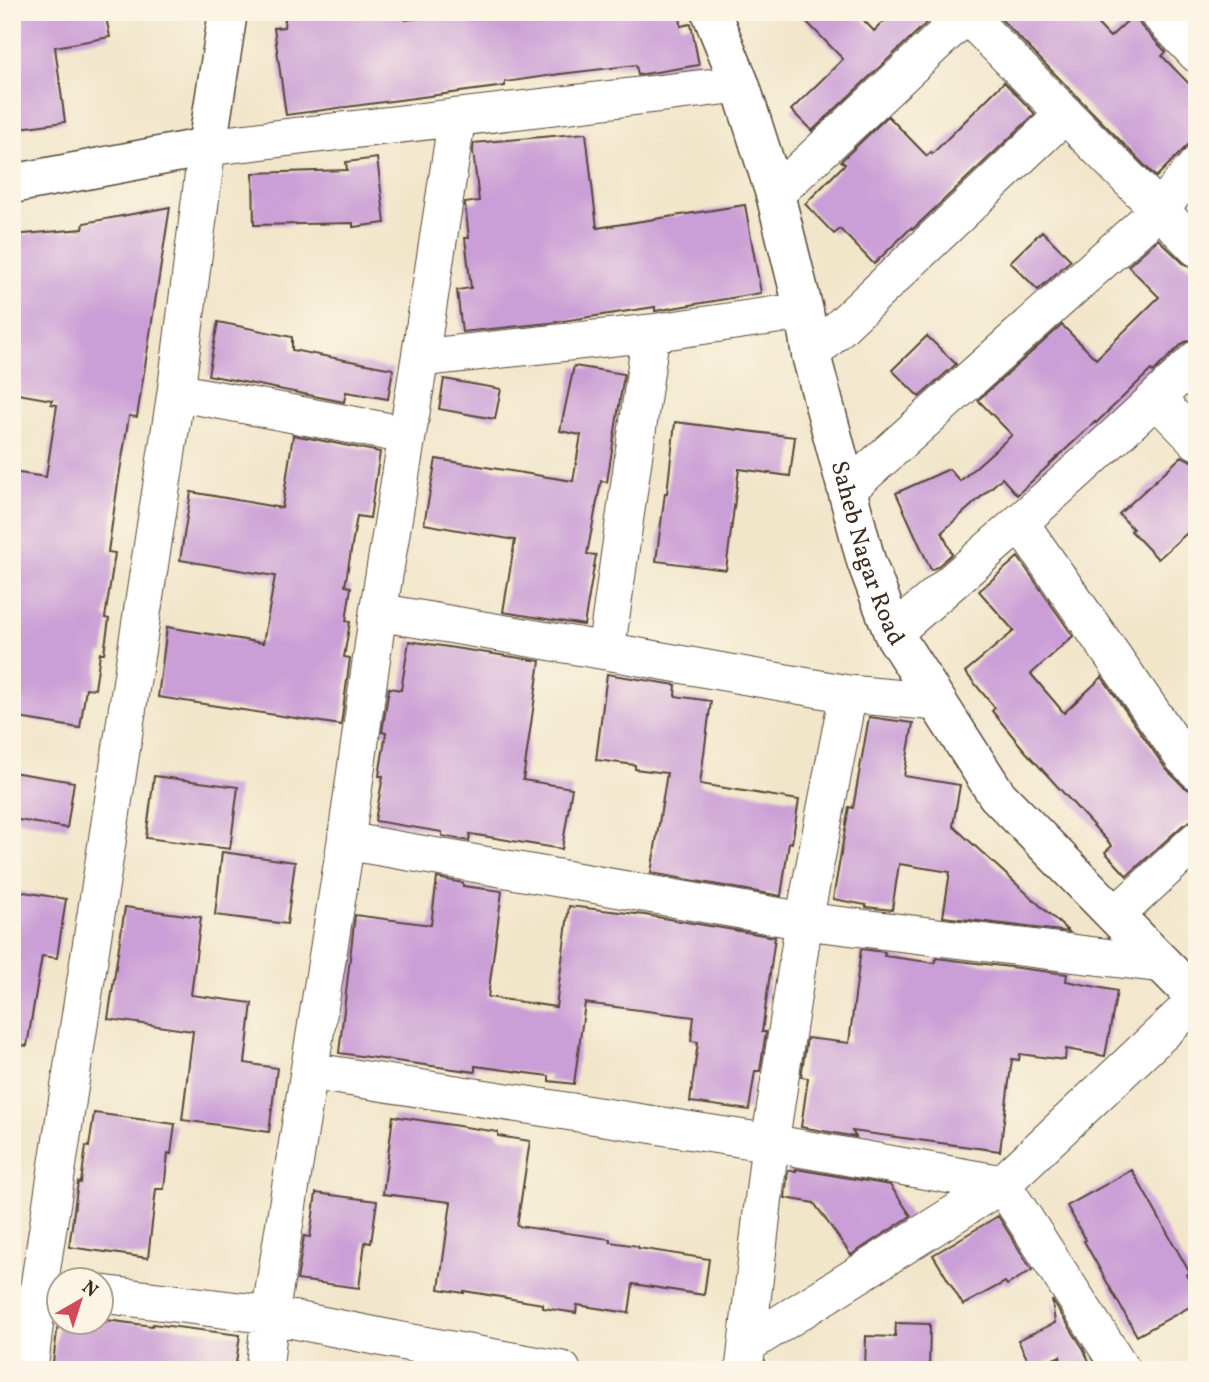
<svg xmlns="http://www.w3.org/2000/svg" width="1209" height="1382" font-family="Vollkorn,serif">
  <rect width="100%" height="100%" fill="#fcf5e5"/>
  <filter id="ink" filterUnits="userSpaceOnUse"><feTurbulence type="fractalNoise" baseFrequency=".0143" numOctaves="2"/><feDisplacementMap in="SourceGraphic" scale="14" xChannelSelector="R" yChannelSelector="G"/><feConvolveMatrix kernelMatrix="1 2 1 2 8 2 1 2 1" color-interpolation-filters="sRGB"/></filter>
  <filter id="wash" filterUnits="userSpaceOnUse"><feTurbulence type="fractalNoise" baseFrequency=".00686" numOctaves="4" result="noise"/><feDisplacementMap in="SourceGraphic" scale="28" xChannelSelector="R" yChannelSelector="G"/><feGaussianBlur stdDeviation="1.57" result="paint"/><feColorMatrix in="noise" values="0 0 0 0 0 0 0 0 0 0 0 0 0 0 0 0 0 1.4 0 .05"/><feComposite in="paint" operator="in"/></filter>
  <g filter="url(#wash)">
    <rect width="100%" height="100%" fill="#f1e6ca"/>
    <g id="blocks">
      <!-- building -->
      <path fill="#ca9ed6" d="M12,12H105L110,37L55,47L65,122L12,129Z
        M286,12H405L406,20L479,12H680L681,26L691,24L699,65L638,75L636,65L560,74L505,82V86L286,115L274,28L284,27Z
        M797,12H856L874,31L893,12H938L812,131L791,110L843,59Z
        M994,12H1086L1110,37L1137,12V18L1141,26L1166,52L1162,56L1197,92V136L1156,177Z
        M1004,82L1035,114L913,229L911,228L874,264L840,229L834,234L805,204L845,164L841,161L888,116L927,156L931,152L932,154Z
        M586,133L597,228L745,205L761,293L655,311V307L550,323L462,332L457,290L471,288L465,238H469L465,204V203L479,201L473,151L474,143Z
        M377,158L385,223L353,227V223L254,225L253,173L347,170L346,162Z
        M170,207L137,417L129,416L118,483L108,552L115,553L105,618L109,619L104,653H100L95,689L86,688L80,728L12,717V472L46,477L57,405L51,404L52,400L12,393V235L83,229L84,223Z
        M1042,231L1071,260L1038,290L1010,262Z
        M1158,239L1183,263L1191,268H1197V339H1191L1183,343L1153,372L1151,370L1096,423L1095,422L1017,495L1002,478L942,532L952,554L937,567L931,570L896,493L949,469L960,481L1012,435L978,400L1062,325L1096,359L1159,297L1128,266Z
        M218,322L292,337V350L393,369L388,399L346,392L344,402L208,375Z
        M927,336L956,364L919,397L892,370Z
        M574,366L624,374L607,482L601,481L587,554L596,555L584,625L503,612L515,540L424,524L436,459L573,481L581,435L560,431Z
        M444,379L501,389L495,419L439,409Z
        M675,422L795,437L790,476L739,469L726,570L656,561L665,493H667Z
        M293,435L380,452L370,518L357,516L345,586L351,587L346,621L350,622L344,657L350,658L341,725L158,697L167,627L263,643L275,576L180,560L191,492L282,508Z
        M1182,456L1191,461H1197V524L1158,559L1131,531L1133,529L1119,514Z
        M1018,557L1073,636L1031,674L1064,713L1102,677L1166,769L1183,786L1191,791H1197V820H1192L1183,825L1127,876L1105,852L1112,846L1025,751L992,711L995,708L965,672L1014,631L979,591Z
        M409,641L540,661L523,780L572,788L562,849L470,834L469,841L442,836V832L375,821L383,776H379L386,733L382,732L389,688L401,690Z
        M607,674L676,685L675,696L711,701L700,784L799,800L792,843L789,842L781,896L651,873L667,773L635,769V765L596,760Z
        M869,717L913,723L904,776L960,785L953,826L1069,932L943,917L950,872L899,864L892,910L866,907V905L833,899L849,807L853,808Z
        M12,772L74,782L67,828L12,819Z
        M154,776L238,787L230,849L146,838Z
        M222,852L295,862L287,924L215,915Z
        M437,878L463,883V886L502,891L488,997L556,1007L569,906L645,915L775,937L762,1032H766L760,1071H755L749,1110L690,1102L698,1042L691,1041L694,1017L585,1003L574,1084L549,1081V1076L475,1066V1072L339,1053L355,915L431,925Z
        M12,890L66,899L57,958L42,956L27,1046L12,1044Z
        M125,907L201,917L191,995L252,1003L245,1063L277,1068L269,1132L182,1120L193,1031L108,1019Z
        M861,949L885,952L884,956L935,963L936,958L1067,974L1066,981L1117,991L1105,1056L1066,1049L1065,1060L1020,1054L1019,1060L1012,1059L1000,1151L852,1131L856,1137L801,1127L808,1078L801,1077L807,1038L849,1043Z
        M94,1113L175,1124L171,1154L168,1153L164,1189H156L148,1258L69,1247L78,1182L81,1183L86,1146L89,1147Z
        M393,1116L498,1132V1136L530,1141L517,1226L610,1239V1242L638,1246V1248L709,1259L704,1295L633,1284L629,1313L577,1305L576,1313L543,1308V1304L464,1291V1293L439,1289L451,1202L383,1194Z
        M796,1169L890,1185L911,1216L851,1255L814,1203L785,1198L788,1170L796,1171Z
        M1132,1170L1190,1273L1186,1275L1197,1295V1303L1137,1336L1084,1241L1086,1240L1067,1206Z
        M316,1193L377,1201L371,1243L365,1242L359,1288L297,1280L304,1236L310,1237Z
        M998,1216L1032,1270L1007,1285L1005,1282L963,1305L933,1255Z
        M1052,1300L1083,1348L1093,1370H1062L1060,1356L1032,1369L1018,1340L1055,1323Z
        M59,1316L60,1322H102V1321L106,1322V1320L152,1326L153,1324L240,1335L235,1370H52Z
        M896,1323L930,1324L929,1370H865L866,1336L895,1337Z"/>
    </g>
  </g>
  <g filter="url(#ink)">
    <use href="#blocks" fill-opacity="0" stroke="#564638" stroke-width="2"/>
    <g fill="none" stroke-linecap="round" stroke-linejoin="round">
      <defs>
        <path id="minor" d="M964,12L1197,248
          M1157,12L1197,54
          M775,194L969,12
          M811,355L1065,114
          M420,358L651,333L804,311
          M176,392L406,435
          M1156,399L1197,441
          M847,490L1160,209L1197,165
          M1020,523L1183,757L1197,771
          M378,612L606,651L848,694
          M893,633C996,544 1099,454 1197,359
          M606,651L651,333
          M346,841L804,921L1162,964
          M1116,915L1197,840
          M309,1071L770,1143L1002,1184L1122,1370
          M102,1294L270,1315L406,1342L562,1370
          M748,1344L1002,1184L1197,1000
          M29,1370L39,1286L176,392L207,147L740,84
          M264,1370L270,1315L346,841L378,612L420,358L457,117
          M744,1370L770,1143L804,921L848,694L938,702"/>
        <g id="tertiary">
          <path id="s1" d="M711,12L740,84L775,194L804,311L811,355L866,561L893,633L997,795L1197,999"/>
          <path d="M12,184L207,147L228,12"/>
        </g>
      </defs>
      <!-- minor casing -->
      <use href="#minor" stroke="#564638" stroke-width="39"/>
      <!-- tertiary casing -->
      <use href="#tertiary" stroke="#564638" stroke-width="41"/>
      <!-- minor -->
      <use href="#minor" stroke="#fff" stroke-width="37"/>
      <!-- tertiary -->
      <use href="#tertiary" stroke="#fff" stroke-width="38"/>
    </g>
  </g>
  <g text-anchor="middle" stroke-width="5" stroke-linejoin="round" paint-order="stroke">
    <!-- street labels -->
    <g font-size="24" fill="#3b2a1e" stroke="#fcf5e5">
      <text dy="8" stroke="none"><textPath href="#s1" startOffset="564">Saheb Nagar Road</textPath></text>
    </g>
  </g>
  <!-- margin -->
  <rect width="1209" height="1382" fill="none" stroke="#fcf5e5" stroke-width="42"/>
  <!-- north arrow -->
  <g transform="translate(80 1301) rotate(39)"><circle r="33" fill="#fcf5e5" stroke="#afa495" stroke-width="2"/>
  <path d="M0-5L12 26L0 18L-12 26Z" fill="#d1495b"/>
  <text y="-10" font-size="19" font-weight="bold" text-anchor="middle" fill="#3b2a1e">N</text>
  </g>
</svg>
